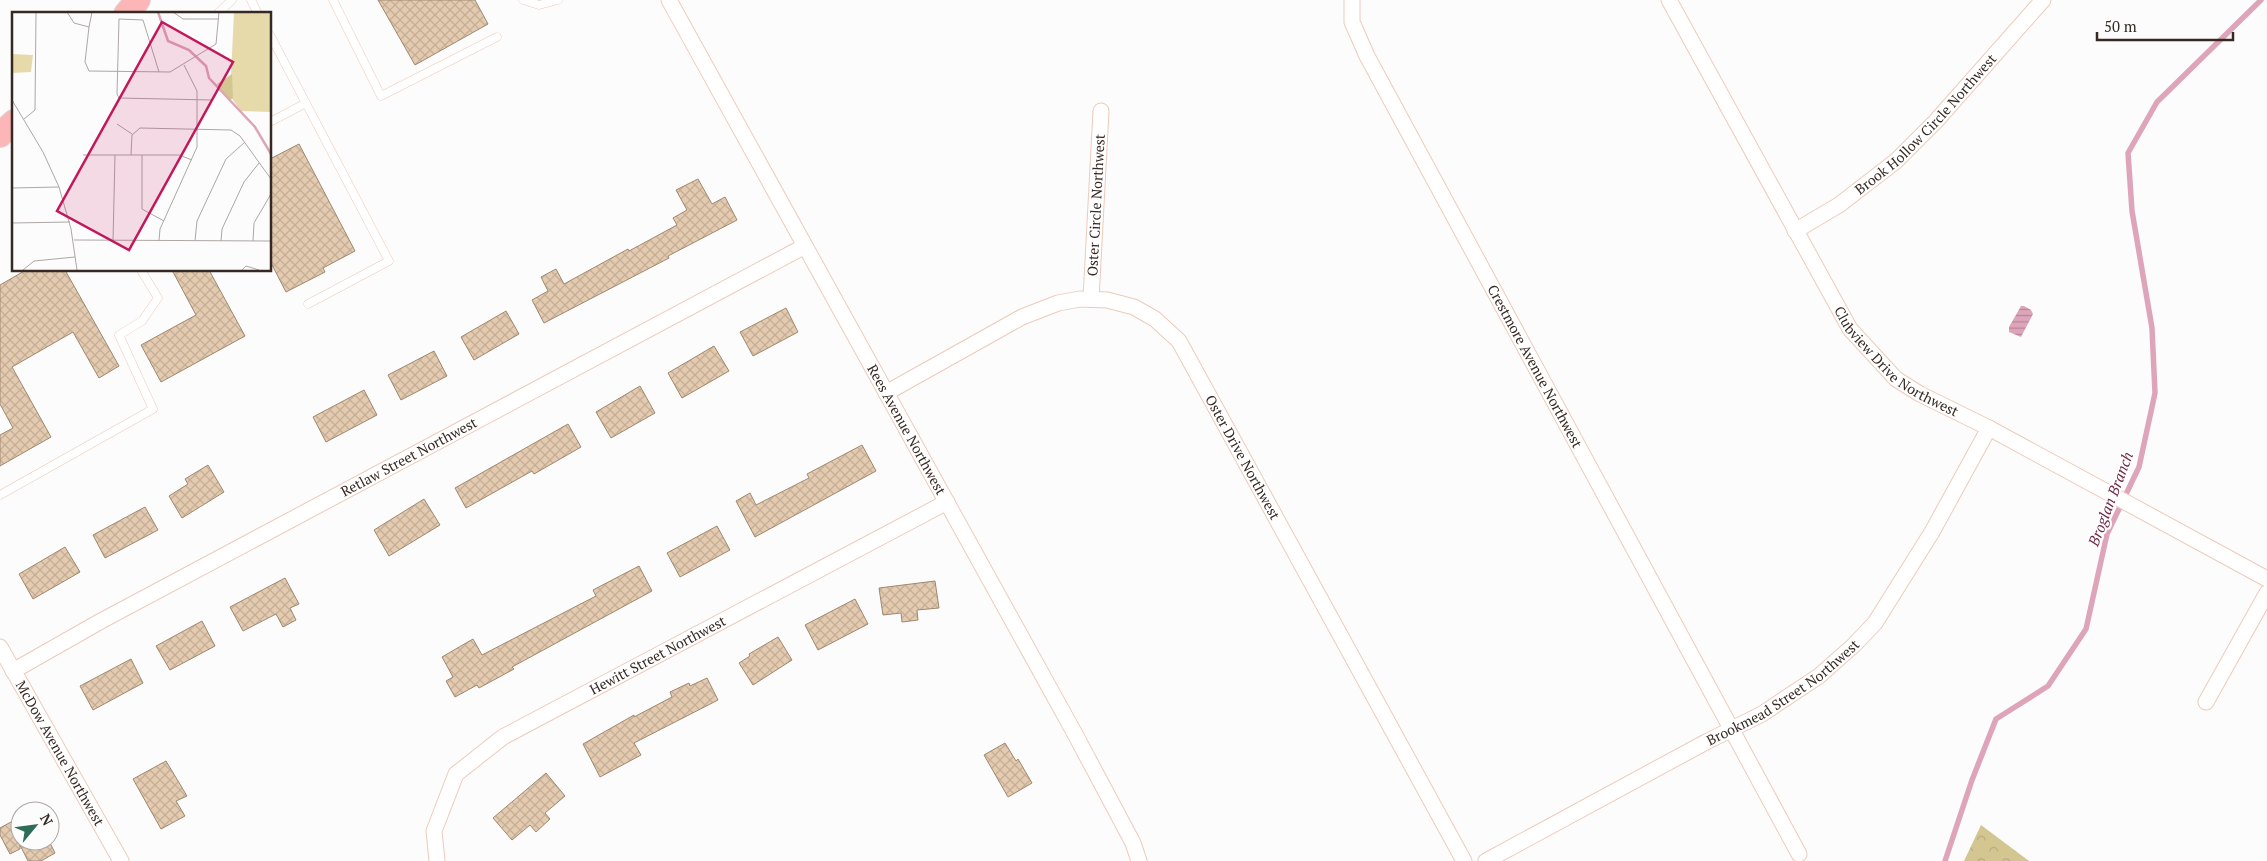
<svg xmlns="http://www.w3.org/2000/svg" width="2267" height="861" font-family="'PT Serif',serif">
  <defs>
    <pattern id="forest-crowns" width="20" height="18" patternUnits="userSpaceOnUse" patternTransform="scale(1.25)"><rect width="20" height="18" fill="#d4c691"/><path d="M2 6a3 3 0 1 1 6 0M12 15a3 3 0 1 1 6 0" fill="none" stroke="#b7aa7d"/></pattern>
    <pattern id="water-rules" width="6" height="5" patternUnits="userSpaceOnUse" patternTransform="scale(1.25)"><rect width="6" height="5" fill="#dea5ba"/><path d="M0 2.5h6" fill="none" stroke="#b58697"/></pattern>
    <pattern id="building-cross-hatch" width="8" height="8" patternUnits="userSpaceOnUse" patternTransform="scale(1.25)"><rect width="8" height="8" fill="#e4cbb0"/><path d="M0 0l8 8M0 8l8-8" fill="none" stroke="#c4ae97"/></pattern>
  </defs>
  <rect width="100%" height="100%" fill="#fcfcfc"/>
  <!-- forest -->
  <path fill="url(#forest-crowns)" d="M1981,825L2029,861H1964Z"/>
  <!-- water -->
  <path fill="url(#water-rules)" d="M2021,306H2024L2031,310L2033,314L2021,337L2009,332V327Z"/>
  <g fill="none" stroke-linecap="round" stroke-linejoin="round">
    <!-- stream -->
    <path stroke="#dea5ba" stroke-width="5.5" d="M1945,861L1972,780L1996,719L2048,686L2086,629L2107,534L2139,467L2155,393L2152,328L2132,211L2128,153L2157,102L2261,0"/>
  </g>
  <!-- building -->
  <path fill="url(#building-cross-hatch)" stroke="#9f886e" d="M378,0H475L488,24L415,65Z
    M299,144L355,251L323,268L325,272L286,292L270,261V159Z
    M698,179L712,204L725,197L737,220L668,256L669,258L544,323L532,300L548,291L541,277L556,269L564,284L628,249L629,251L677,225L673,218L687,210L676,190Z
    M26,270H65L119,366L99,378L73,332L12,367L51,437L0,466V435L13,428L0,404V285Z
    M172,270H209L245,336L161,382L141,345L196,315Z
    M786,308L798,332L753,356L740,332Z
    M506,311L519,334L474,360L461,337Z
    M714,346L729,371L682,398L668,373Z
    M434,351L447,376L401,400L388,375Z
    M640,386L655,413L611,438L596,412Z
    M364,390L377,415L326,442L313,417Z
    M568,424L581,447L534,474L532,471L466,508L455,488Z
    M862,445L876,471L755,537L736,501L750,493L756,505L809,478L807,474Z
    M208,465L224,492L182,518L169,496L188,484L185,479Z
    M424,499L440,525L389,556L374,530Z
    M145,507L158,530L105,558L93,535Z
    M717,526L730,550L680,577L667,553Z
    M65,547L80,572L33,599L19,574Z
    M639,566L652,591L512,667L514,669L479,688L477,685L455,697L446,681L453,677L442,657L473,639L482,655L596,596L593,590Z
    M285,578L299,604L290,608L296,620L283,627L276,614L243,631L230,607Z
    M935,581L939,608L917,610L918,620L902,622L901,613L883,615L879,588Z
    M855,599L868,624L818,650L805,625Z
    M202,621L215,646L170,670L156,646Z
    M778,637L792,660L753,685L739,663L750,656L749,654Z
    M131,659L143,683L93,710L80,686Z
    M707,678L718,700L634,743L641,755L600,777L583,744L634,715V717L672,697L670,692L689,683L690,686Z
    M1005,743L1016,761L1018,759L1032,783L1008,797L984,755Z
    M166,761L187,796L176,801L185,816L161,829L133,779Z
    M546,773L565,796L545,813L550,819L536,832L530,825L512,840L493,818Z
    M20,817V841H49L55,853L41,861H28L20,845V849L10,854L0,835V828Z"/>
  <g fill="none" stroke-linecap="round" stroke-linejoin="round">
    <defs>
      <path id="service" d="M251,0L258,14
        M333,0L381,96L497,37
        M523,0L539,5L558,0
        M217,14L232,0
        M270,35L389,261L308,304
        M270,122L306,103
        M0,495L153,409L119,335L142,321L158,298L141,270"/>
      <g id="minor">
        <path id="s1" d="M669,0L1075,734L1133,843L1139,861"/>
        <path id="s2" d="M1352,0V22L1367,56L1799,854"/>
        <path id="s3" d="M1669,0L1850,329L1896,379L1920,394L1989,428L2267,579"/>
        <path id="s4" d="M1795,231L1839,205L1896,161L1936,121L2043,0"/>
        <path id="s5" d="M1091,299L1101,111"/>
        <path id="s6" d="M886,393L1022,317L1058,303L1080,299L1107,300L1134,307L1155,319L1179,341L1464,861"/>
        <path id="s7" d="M0,647L121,861"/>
        <path id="s8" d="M13,671L101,621L805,246"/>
        <path d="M2206,702L2267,593"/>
        <path id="s9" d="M437,861L434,831L456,774L503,737L947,502"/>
        <path id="s10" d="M1486,861L1706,742L1762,714L1819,676L1854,645L1875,623L1932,532L1989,428"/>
      </g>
      <path id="primary" d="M126,14L138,0
        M0,135L14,122"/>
    </defs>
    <!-- service casing -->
    <use href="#service" stroke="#eecabb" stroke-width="9"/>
    <!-- minor casing -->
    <use href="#minor" stroke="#eecabb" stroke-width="17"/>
    <!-- primary casing -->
    <use href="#primary" stroke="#dbd8d7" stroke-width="26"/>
    <!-- service -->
    <use href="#service" stroke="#fff" stroke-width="8"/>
    <!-- minor -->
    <use href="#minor" stroke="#fff" stroke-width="15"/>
    <!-- primary -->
    <use href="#primary" stroke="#fdb6b7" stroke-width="24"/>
  </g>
  <g text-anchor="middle" stroke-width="4.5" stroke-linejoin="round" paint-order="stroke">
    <!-- street labels -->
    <g font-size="14" fill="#362822" stroke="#fcfcfc">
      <text dy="5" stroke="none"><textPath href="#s4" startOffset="170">Brook Hollow Circle Northwest</textPath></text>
      <text dy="5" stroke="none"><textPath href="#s5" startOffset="94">Oster Circle Northwest</textPath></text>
      <text dy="5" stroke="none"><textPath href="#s3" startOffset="432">Clubview Drive Northwest</textPath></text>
      <text dy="5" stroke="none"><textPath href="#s2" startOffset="412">Crestmore Avenue Northwest</textPath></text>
      <text dy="5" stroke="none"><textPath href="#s1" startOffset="491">Rees Avenue Northwest</textPath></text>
      <text dy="5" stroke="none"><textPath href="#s8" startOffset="450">Retlaw Street Northwest</textPath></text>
      <text dy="5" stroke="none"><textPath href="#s6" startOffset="461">Oster Drive Northwest</textPath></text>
      <text dy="5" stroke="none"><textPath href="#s9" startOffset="326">Hewitt Street Northwest</textPath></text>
      <text dy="5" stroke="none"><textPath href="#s10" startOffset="342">Brookmead Street Northwest</textPath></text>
      <text dy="5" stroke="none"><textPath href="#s7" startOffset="122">McDow Avenue Northwest</textPath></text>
    </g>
    <!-- water labels -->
    <g font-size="15" font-style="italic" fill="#6d2a48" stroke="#fcfcfc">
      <text transform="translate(2111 499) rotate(-69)" y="5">Broglan Branch</text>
    </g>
  </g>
  <!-- overview -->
  <g transform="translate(12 12)">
    <rect width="259" height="259" fill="#fcfcfc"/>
    <path d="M222,0H259V100L229,99L218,84Z" fill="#e7daaa"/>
    <path d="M220,62L221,86L217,89L205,72Z" fill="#d4c691"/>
    <path d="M0,42L21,43L19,60L0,61Z" fill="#e7daaa"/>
    <path fill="none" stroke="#dea5ba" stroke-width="2.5" d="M146,0L156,29L177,38L194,54L197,66L243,115L259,142"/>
    <path fill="none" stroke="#ada7a5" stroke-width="1" d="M55,0L62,11L77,15L80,0M161,0L171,7H207M77,15L73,50L77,59L158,60L204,32L207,0M147,60L131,8L107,7L105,82L107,86L199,88M0,88L31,140L47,175L59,217L65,258M12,107L23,98L24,0M105,112L120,122M71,143H167L180,148M119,143L120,123L128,116L219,118L228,124L259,167M130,143V197L152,209M0,176L47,175M0,211L58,210M62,228L259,229M101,229L103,143M147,229L148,217L185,135V79L172,53M183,229L185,209L214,147L233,130M209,229L210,217L232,170L247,151M241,229L242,211L259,182M11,258L22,249L63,245M230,258L234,254L247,258"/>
    <path fill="#c2185b" fill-opacity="0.15" stroke="#c2185b" stroke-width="2.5" d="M150,10L221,50L117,238L45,199Z"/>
    <rect width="259" height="259" fill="none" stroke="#362822" stroke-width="2.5"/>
  </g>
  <!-- north arrow -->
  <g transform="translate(35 826) rotate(61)"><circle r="24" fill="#fcfcfc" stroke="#ada7a5"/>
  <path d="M0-4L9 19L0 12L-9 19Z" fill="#2e6b58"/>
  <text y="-8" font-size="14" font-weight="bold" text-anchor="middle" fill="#362822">N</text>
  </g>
  <!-- scale -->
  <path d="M2097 32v8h136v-8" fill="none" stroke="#362822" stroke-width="2.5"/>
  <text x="2104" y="32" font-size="15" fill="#362822" stroke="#fcfcfc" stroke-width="4" paint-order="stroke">50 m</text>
</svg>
